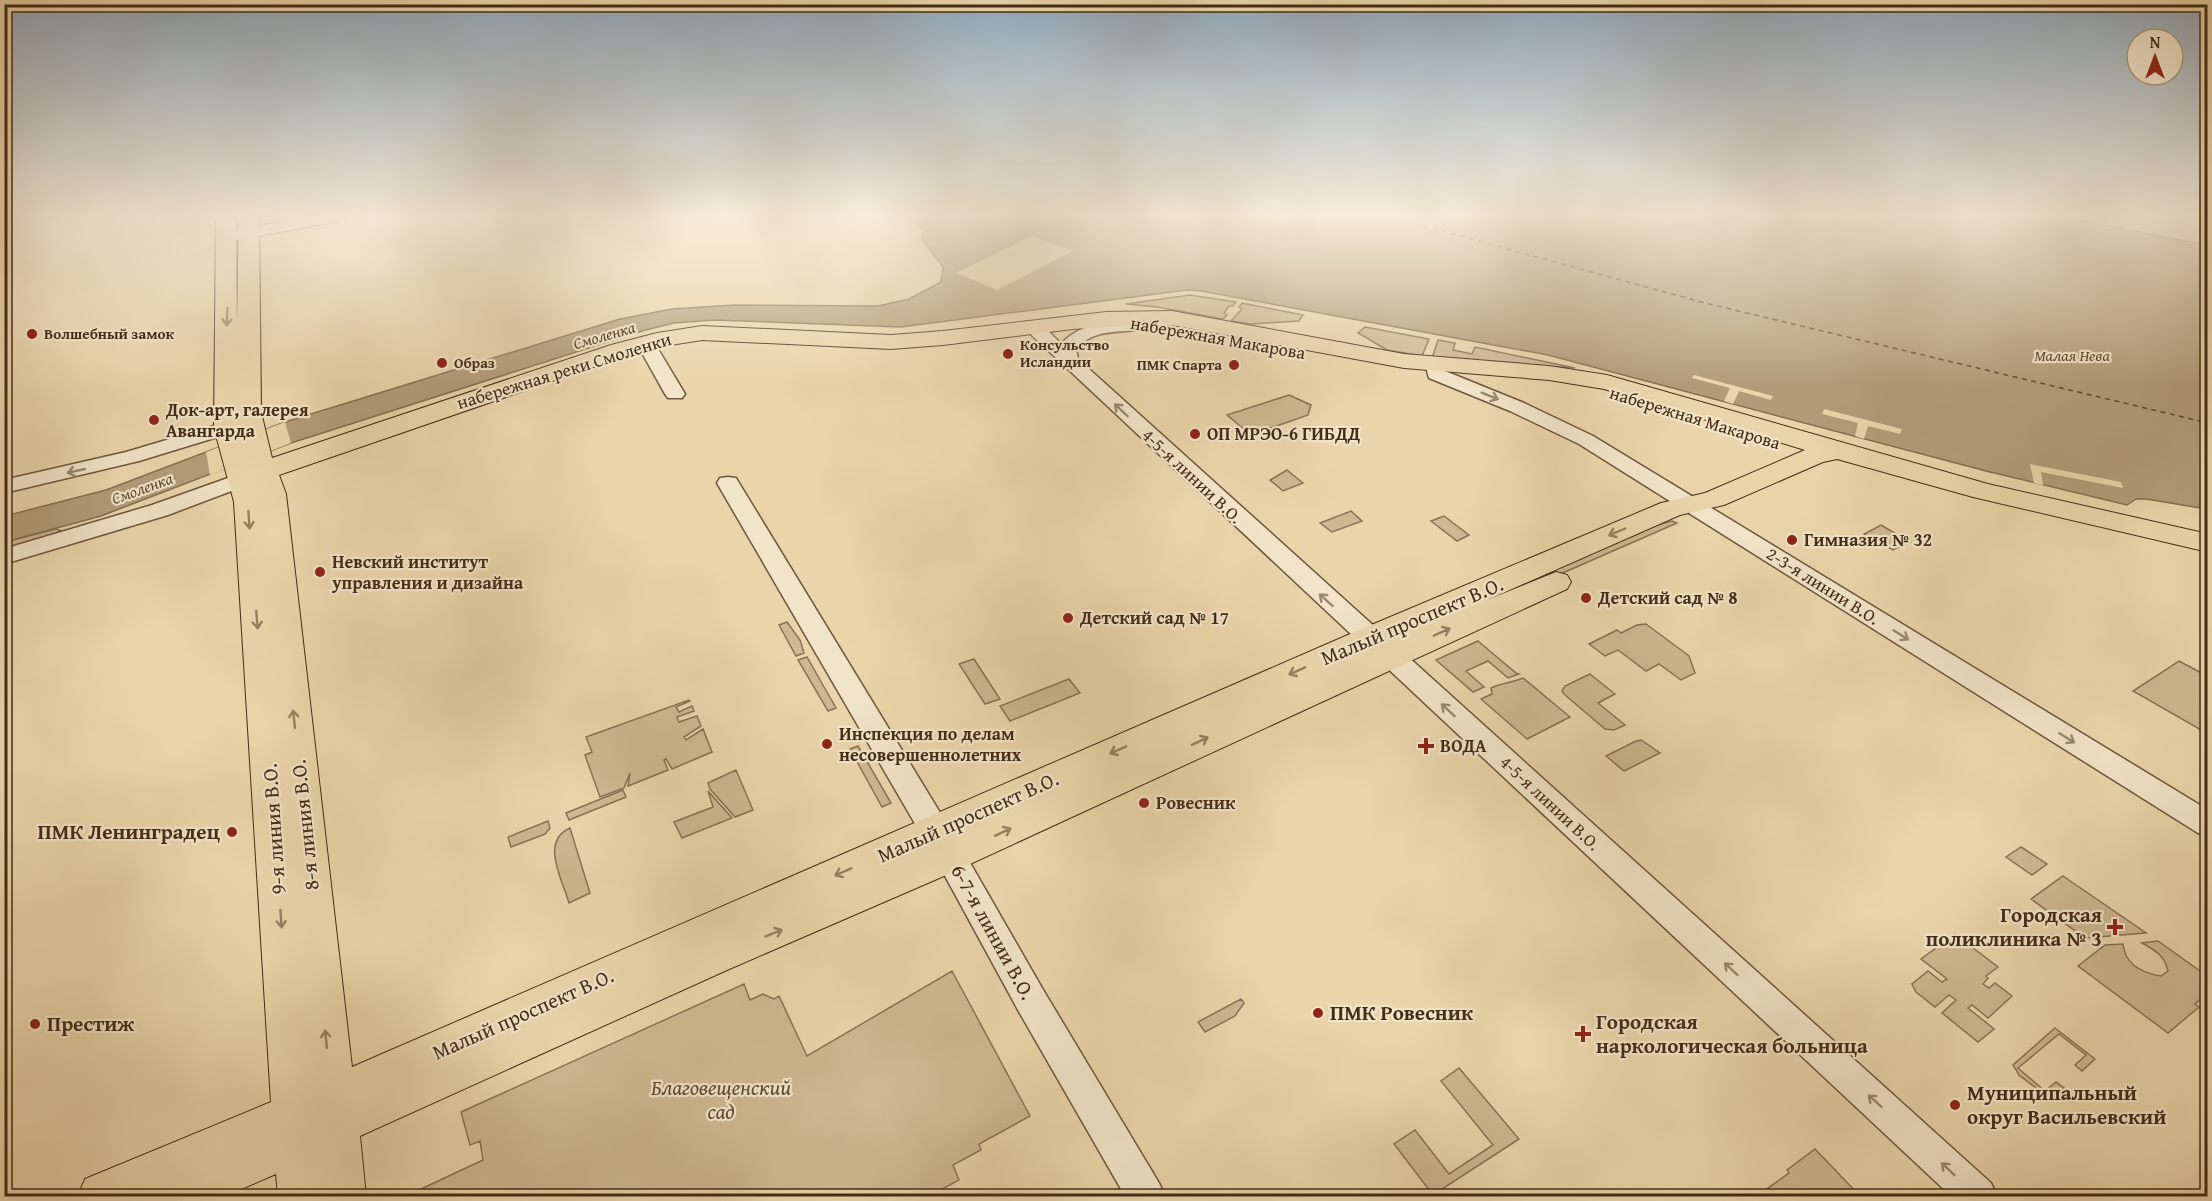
<svg xmlns="http://www.w3.org/2000/svg" width="2212" height="1201" font-family="'Gentium Book Plus',serif">
  <rect width="100%" height="100%" fill="#ead5aa"/>
  <filter id="stains"><feTurbulence type="fractalNoise" baseFrequency=".00333" numOctaves="4"/><feColorMatrix values="0 0 0 0 .2 0 0 0 0 .09 0 0 0 0 .02 0 0 0 .5 -.17"/></filter>
  <radialGradient id="worn" r=".72"><stop offset=".6" stop-color="#630" stop-opacity="0"/><stop offset="1" stop-color="#630" stop-opacity=".3"/></radialGradient>
  <!-- green -->
  <path fill="#ceb891" stroke="#897254" stroke-width="1.5" d="M1190,295L1236,302L1233,306H1229L1224,313L1227,315L1223,319L1157,307L1126,304Z
    M1242,303L1303,315L1299,321L1250,324L1231,321L1242,309L1239,307Z
    M1365,327L1429,339L1422,356L1387,350L1358,333Z
    M1438,340L1455,343L1453,350L1472,354L1475,347L1575,368L1432,358Z
    M1289,395L1311,405L1308,415L1251,435L1227,415Z
    M1287,470L1303,483L1283,491L1270,480Z
    M1351,511L1362,521L1332,532L1320,523Z
    M1444,516L1469,535L1457,541L1431,521Z
    M1672,521L1677,523L1423,634L1414,626L1633,531Z
    M1881,525L1910,542L1893,550L1864,534Z
    M56,529L71,534L5,553V542Z
    M787,622L800,640L804,653L796,656L779,625Z
    M1646,624L1689,656L1695,673L1681,680L1659,664L1646,671L1618,650L1605,656L1589,644L1617,630L1621,633L1637,625Z
    M1478,641L1516,673L1519,674L1508,678L1488,661L1466,671L1484,687L1473,692L1436,660Z
    M807,657L836,708L828,711L798,660Z
    M974,659L1000,699L985,704L959,664Z
    M2179,661L2207,676V717L2201,730L2133,691Z
    M1590,674L1615,694L1598,703L1625,725L1614,730L1605,729L1564,694L1562,691L1565,686Z
    M1523,678L1570,717L1527,739L1481,699L1492,694L1491,688C1504,682 1512,683 1523,678Z
    M1069,679L1080,693L1010,721L1000,706Z
    M689,700L690,701L676,707L679,712L692,706L694,711L677,717L679,722L697,716L701,726L684,737L686,740L703,729L712,752L672,769L666,759L664,760L668,770L628,786L630,773L624,788L600,797L585,755L592,752L586,737Z
    M1641,740L1660,753L1624,771L1606,756L1636,741Z
    M858,746L891,803L882,807L850,749Z
    M736,770L753,810L735,817L710,789L708,783Z
    M623,790L626,797L569,820L566,813Z
    M708,791L732,818L682,838L674,822L713,807Z
    M548,821L550,828L545,834L511,847L508,837Z
    M570,828L590,893L569,903C562,879 540,841 570,828Z
    M2021,847L2047,864L2032,875L2006,857Z
    M2063,876L2146,933L2085,938L2031,899Z
    M1955,934L1998,967L1986,976L1988,978L1983,984L1989,988L1995,983L2012,996L1988,1018L1972,1005L1968,1008L1994,1029L1978,1042L1942,1013L1956,1000L1949,995L1935,1007L1916,992L1912,984L1928,971L1942,982L1947,979L1921,959Z
    M2158,941L2207,976V993L2195,1004L2199,1007L2168,1033L2078,966L2105,945L2123,944C2125,964 2142,973 2161,976L2168,971C2165,956 2155,950 2142,943Z
    M952,971L1030,1116L979,1144L981,1150L953,1165L959,1180L930,1196H406L483,1160L480,1141L470,1145L461,1112L744,984L750,1000L763,994L774,999L779,996L807,1056Z
    M1241,999L1244,1003L1235,1016L1205,1032L1198,1022Z
    M2055,1028L2095,1059L2082,1071L2075,1065L2086,1055L2059,1034L2018,1068L2045,1091L2056,1082L2064,1088L2054,1097L2049,1098L2019,1075L2013,1065Z
    M1459,1068L1519,1139L1433,1195L1394,1144L1415,1130L1449,1174L1493,1145L1441,1081Z
    M1815,1149L1860,1196H1757L1789,1173L1787,1170Z"/>
  <!-- water -->
  <path fill="#b29c78" stroke="#866f51" stroke-width="1.5" d="M903,216H2056L2207,245V509L2146,499H2136L2127,505L1986,471L1548,355L1201,291L1187,290L901,327L714,320L674,323L642,331L291,443L101,516L5,542V516L106,490L285,422L620,319L672,309L735,305L878,306L909,299L941,282L943,267L922,239L924,229Z"/>
  <!-- pier -->
  <path fill="#ead5aa" d="M1032,236L1073,251L997,290L956,273Z
    M1694,375L1773,396L1771,400L1739,391L1733,404L1724,401L1730,388L1692,378Z
    M1824,409L1902,429L1900,434L1868,426L1864,439L1855,436L1858,423L1822,414Z
    M285,422L291,443L210,475L206,452Z
    M2030,464L2121,482L2123,488L2041,472L2043,485L2034,483Z"/>
  <g fill="none" stroke-linecap="round" stroke-linejoin="round">
    <!-- ferry -->
    <path stroke="#60482f" stroke-width="1.5" stroke-dasharray="5 4.5" stroke-linecap="butt" d="M1387,216L1705,303L2208,423"/>
    <defs>
      <path id="minor" d="M312,216H344L337,221L227,242L219,237L227,232Z
        M1145,319L1151,320L1154,324L1151,328C1125,334 1096,326 1076,349L1078,359L1991,1183L1997,1196H1951L1022,326L1025,322C1040,319 1051,334 1061,344C1082,321 1116,320 1145,319Z
        M646,339L652,340L655,344L685,394L682,398H668L665,394L637,344L640,340Z
        M1434,358L1441,360L1445,371L1524,403L1593,436L2208,810V836L2198,833L1579,444L1510,411L1429,378L1425,364L1427,360Z
        M227,422L234,424L237,428L234,432L139,461L4,493V480L126,452Z
        M242,473L250,474L253,479L250,484L168,515L4,564V549L152,505Z
        M728,477L736,478L739,483L961,847L1042,988L1159,1183L1165,1196H1125L1018,1010L939,865L717,483L720,478Z"/>
      <path id="major" d="M216,216H236L237,324L239,216H259L261,412L272,458L611,345L657,333L702,326L891,335L943,331L1106,312L1172,311L1404,354L1549,366L1607,375L1988,484L2208,534V552L1973,497L1837,459L1823,462L1724,505L1680,515L1487,600L1556,572L1567,575L1571,582L1567,589L944,876L727,970L360,1136L366,1196H278L276,1174L225,1196H78L85,1179L271,1102L234,502L214,428ZM1139,325H1172L1404,368L1549,380L1604,389L1805,450L1705,493L1661,503L1357,631L352,1067L286,494L279,475L628,355L658,347L702,340L891,349L943,345L1073,329Z"/>
    </defs>
    <!-- minor casing -->
    <use href="#minor" stroke="#6e563c" stroke-width="3"/>
    <!-- major casing -->
    <use href="#major" stroke="#442c17" stroke-width="2"/>
    <!-- minor -->
    <use href="#minor" fill="#f1e4c8" fill-rule="evenodd"/>
    <!-- major -->
    <use href="#major" fill="#ead5aa" fill-rule="evenodd"/>
  </g>
  <!-- one-way arrows -->
  <defs><path id="oneway-shaft" d="M-6 0H5M1.5-3L5.5 0L1.5 3" fill="none" stroke-width="1.6" stroke-linecap="round" stroke-linejoin="round" transform="scale(1.5)"/></defs>
  <g stroke="#978060">
    <use href="#oneway-shaft" transform="translate(227 317) rotate(92)"/>
    <use href="#oneway-shaft" transform="translate(249 520) rotate(86)"/>
    <use href="#oneway-shaft" transform="translate(1617 532) rotate(157)"/>
    <use href="#oneway-shaft" transform="translate(257 620) rotate(85)"/>
    <use href="#oneway-shaft" transform="translate(1442 632) rotate(-24)"/>
    <use href="#oneway-shaft" transform="translate(1297 671) rotate(156)"/>
    <use href="#oneway-shaft" transform="translate(294 719) rotate(-96)"/>
    <use href="#oneway-shaft" transform="translate(1200 741) rotate(-25)"/>
    <use href="#oneway-shaft" transform="translate(1118 750) rotate(156)"/>
    <use href="#oneway-shaft" transform="translate(1003 832) rotate(-25)"/>
    <use href="#oneway-shaft" transform="translate(843 872) rotate(156)"/>
    <use href="#oneway-shaft" transform="translate(281 919) rotate(86)"/>
    <use href="#oneway-shaft" transform="translate(774 933) rotate(-22)"/>
    <use href="#oneway-shaft" transform="translate(326 1039) rotate(-96)"/>
  </g>
  <g stroke="#9a8870">
    <use href="#oneway-shaft" transform="translate(1490 396) rotate(22)"/>
    <use href="#oneway-shaft" transform="translate(1121 410) rotate(-137)"/>
    <use href="#oneway-shaft" transform="translate(76 471) rotate(167)"/>
    <use href="#oneway-shaft" transform="translate(1326 600) rotate(-138)"/>
    <use href="#oneway-shaft" transform="translate(1901 635) rotate(32)"/>
    <use href="#oneway-shaft" transform="translate(1448 710) rotate(-137)"/>
    <use href="#oneway-shaft" transform="translate(2067 738) rotate(32)"/>
    <use href="#oneway-shaft" transform="translate(1731 969) rotate(-137)"/>
    <use href="#oneway-shaft" transform="translate(1875 1101) rotate(-138)"/>
    <use href="#oneway-shaft" transform="translate(1948 1169) rotate(-137)"/>
  </g>
  <!-- sky -->
  <linearGradient id="sky" x2="0" y2="1"><stop stop-color="#92aabb"/><stop offset="0.56" stop-color="#f6ecd9"/><stop offset="1" stop-color="#f6ecd9" stop-opacity="0"/></linearGradient>
  <rect width="2212" height="384" fill="url(#sky)"/>
  <!-- markers -->
  <g fill="#8f2418" stroke="#f1e4c8" stroke-width="2">
    <circle cx="32" cy="334" r="6"/>
    <circle cx="1008" cy="354" r="6"/>
    <circle cx="442" cy="363" r="6"/>
    <circle cx="1234" cy="365" r="6"/>
    <circle cx="154" cy="420" r="6"/>
    <circle cx="1195" cy="434" r="6"/>
    <circle cx="1792" cy="540" r="6"/>
    <circle cx="320" cy="572" r="6"/>
    <circle cx="1586" cy="598" r="6"/>
    <circle cx="1068" cy="618" r="6"/>
    <circle cx="827" cy="744" r="6"/>
    <path d="M1423 737h6v6h6v6h-6v6h-6v-6h-6v-6h6z"/>
    <circle cx="1144" cy="803" r="6"/>
    <circle cx="232" cy="832" r="6"/>
    <path d="M2112 918h6v6h6v6h-6v6h-6v-6h-6v-6h6z"/>
    <circle cx="1318" cy="1013" r="6"/>
    <circle cx="35" cy="1024" r="6"/>
    <path d="M1580 1025h6v6h6v6h-6v6h-6v-6h-6v-6h6z"/>
    <circle cx="1955" cy="1105" r="6"/>
  </g>
  <g text-anchor="middle" stroke-width="4.5" stroke-linejoin="round" paint-order="stroke">
    <!-- far-poi labels -->
    <g font-size="15" font-weight="bold" fill="#442c17" stroke="#f1e4c8" text-anchor="start">
      <text x="44" y="339">Волшебный замок</text>
      <text x="1020" y="350">Консульство<tspan x="1020" dy="17">Исландии</tspan></text>
      <text x="454" y="368">Образ</text>
      <text x="1222" y="370" text-anchor="end">ПМК Спарта</text>
    </g>
    <!-- far-water labels -->
    <g font-size="16" font-style="italic" fill="#60482f" stroke="#f1e4c8">
      <text transform="translate(604 335) rotate(-16)" y="6">Смоленка</text>
      <text x="2072" y="361">Малая Нева</text>
      <text transform="translate(142 488) rotate(-20)" y="6">Смоленка</text>
    </g>
    <!-- street labels -->
    <g font-size="18" fill="#442c17" stroke="#f1e4c8">
      <text transform="translate(1218 338) rotate(10)" y="6">набережная Макарова</text>
      <text transform="translate(564 371) rotate(-17)" y="6">набережная реки Смоленки</text>
      <text transform="translate(1695 418) rotate(17)" y="6">набережная Макарова</text>
      <text transform="translate(1192 476) rotate(43)" y="6">4-5-я линии В.О.</text>
      <text transform="translate(1823 586) rotate(32)" y="6">2-3-я линии В.О.</text>
      <text transform="translate(1550 803) rotate(43)" y="6">4-5-я линии В.О.</text>
    </g>
    <!-- poi labels -->
    <g font-size="18" font-weight="bold" fill="#442c17" stroke="#f1e4c8" text-anchor="start">
      <text x="166" y="416">Док-арт, галерея<tspan x="166" dy="21">Авангарда</tspan></text>
      <text x="1207" y="440">ОП МРЭО-6 ГИБДД</text>
      <text x="1804" y="546">Гимназия № 32</text>
      <text x="332" y="568">Невский институт<tspan x="332" dy="21">управления и дизайна</tspan></text>
      <text x="1598" y="604">Детский сад № 8</text>
      <text x="1080" y="624">Детский сад № 17</text>
      <text x="839" y="740">Инспекция по делам<tspan x="839" dy="21">несовершеннолетних</tspan></text>
      <text x="1440" y="752">ВОДА</text>
      <text x="1156" y="809">Ровесник</text>
    </g>
    <!-- near-street labels -->
    <g font-size="21" fill="#442c17" stroke="#f1e4c8">
      <text transform="translate(1412 621) rotate(-23)" y="7">Малый проспект В.О.</text>
      <text transform="translate(968 817) rotate(-24)" y="7">Малый проспект В.О.</text>
      <text transform="translate(305 825) rotate(-96)" y="7">8-я линия В.О.</text>
      <text transform="translate(274 829) rotate(-94)" y="7">9-я линия В.О.</text>
      <text transform="translate(993 932) rotate(61)" y="7">6-7-я линии В.О.</text>
      <text transform="translate(523 1014) rotate(-24)" y="7">Малый проспект В.О.</text>
    </g>
    <!-- near-poi labels -->
    <g font-size="21" font-weight="bold" fill="#442c17" stroke="#f1e4c8" text-anchor="start">
      <text x="220" y="839" text-anchor="end">ПМК Ленинградец</text>
      <text x="2102" y="922" text-anchor="end">Городская<tspan x="2102" dy="24">поликлиника № 3</tspan></text>
      <text x="1330" y="1020">ПМК Ровесник</text>
      <text x="1596" y="1029">Городская<tspan x="1596" dy="24">наркологическая больница</tspan></text>
      <text x="47" y="1031">Престиж</text>
      <text x="1967" y="1100">Муниципальный<tspan x="1967" dy="24">округ Васильевский</tspan></text>
    </g>
    <!-- near-park labels -->
    <g font-size="21" font-style="italic" fill="#60482f" stroke="#f1e4c8">
      <text x="721" y="1095">Благовещенский<tspan x="721" dy="24">сад</tspan></text>
    </g>
  </g>
  <!-- margin -->
  <rect width="2212" height="1201" fill="none" stroke="#ead5aa" stroke-width="24"/>
  <rect x="6" y="6" width="2200" height="1189" fill="none" stroke="#442c17" stroke-width="3"/>
  <rect x="12" y="12" width="2188" height="1177" fill="none" stroke="#442c17" stroke-width="1.5"/>
  <!-- north arrow -->
  <g transform="translate(2155 57)"><circle r="28" fill="#f1e4c8" stroke="#ac9a81" stroke-width="1.5"/>
  <path d="M0-4.5L10 22L0 15L-10 22Z" fill="#8f2418"/>
  <text y="-9" font-size="16" font-weight="bold" text-anchor="middle" fill="#442c17">N</text>
  </g>
  <rect width="100%" height="100%" filter="url(#stains)"/>
  <rect width="100%" height="100%" fill="url(#worn)"/>
</svg>
